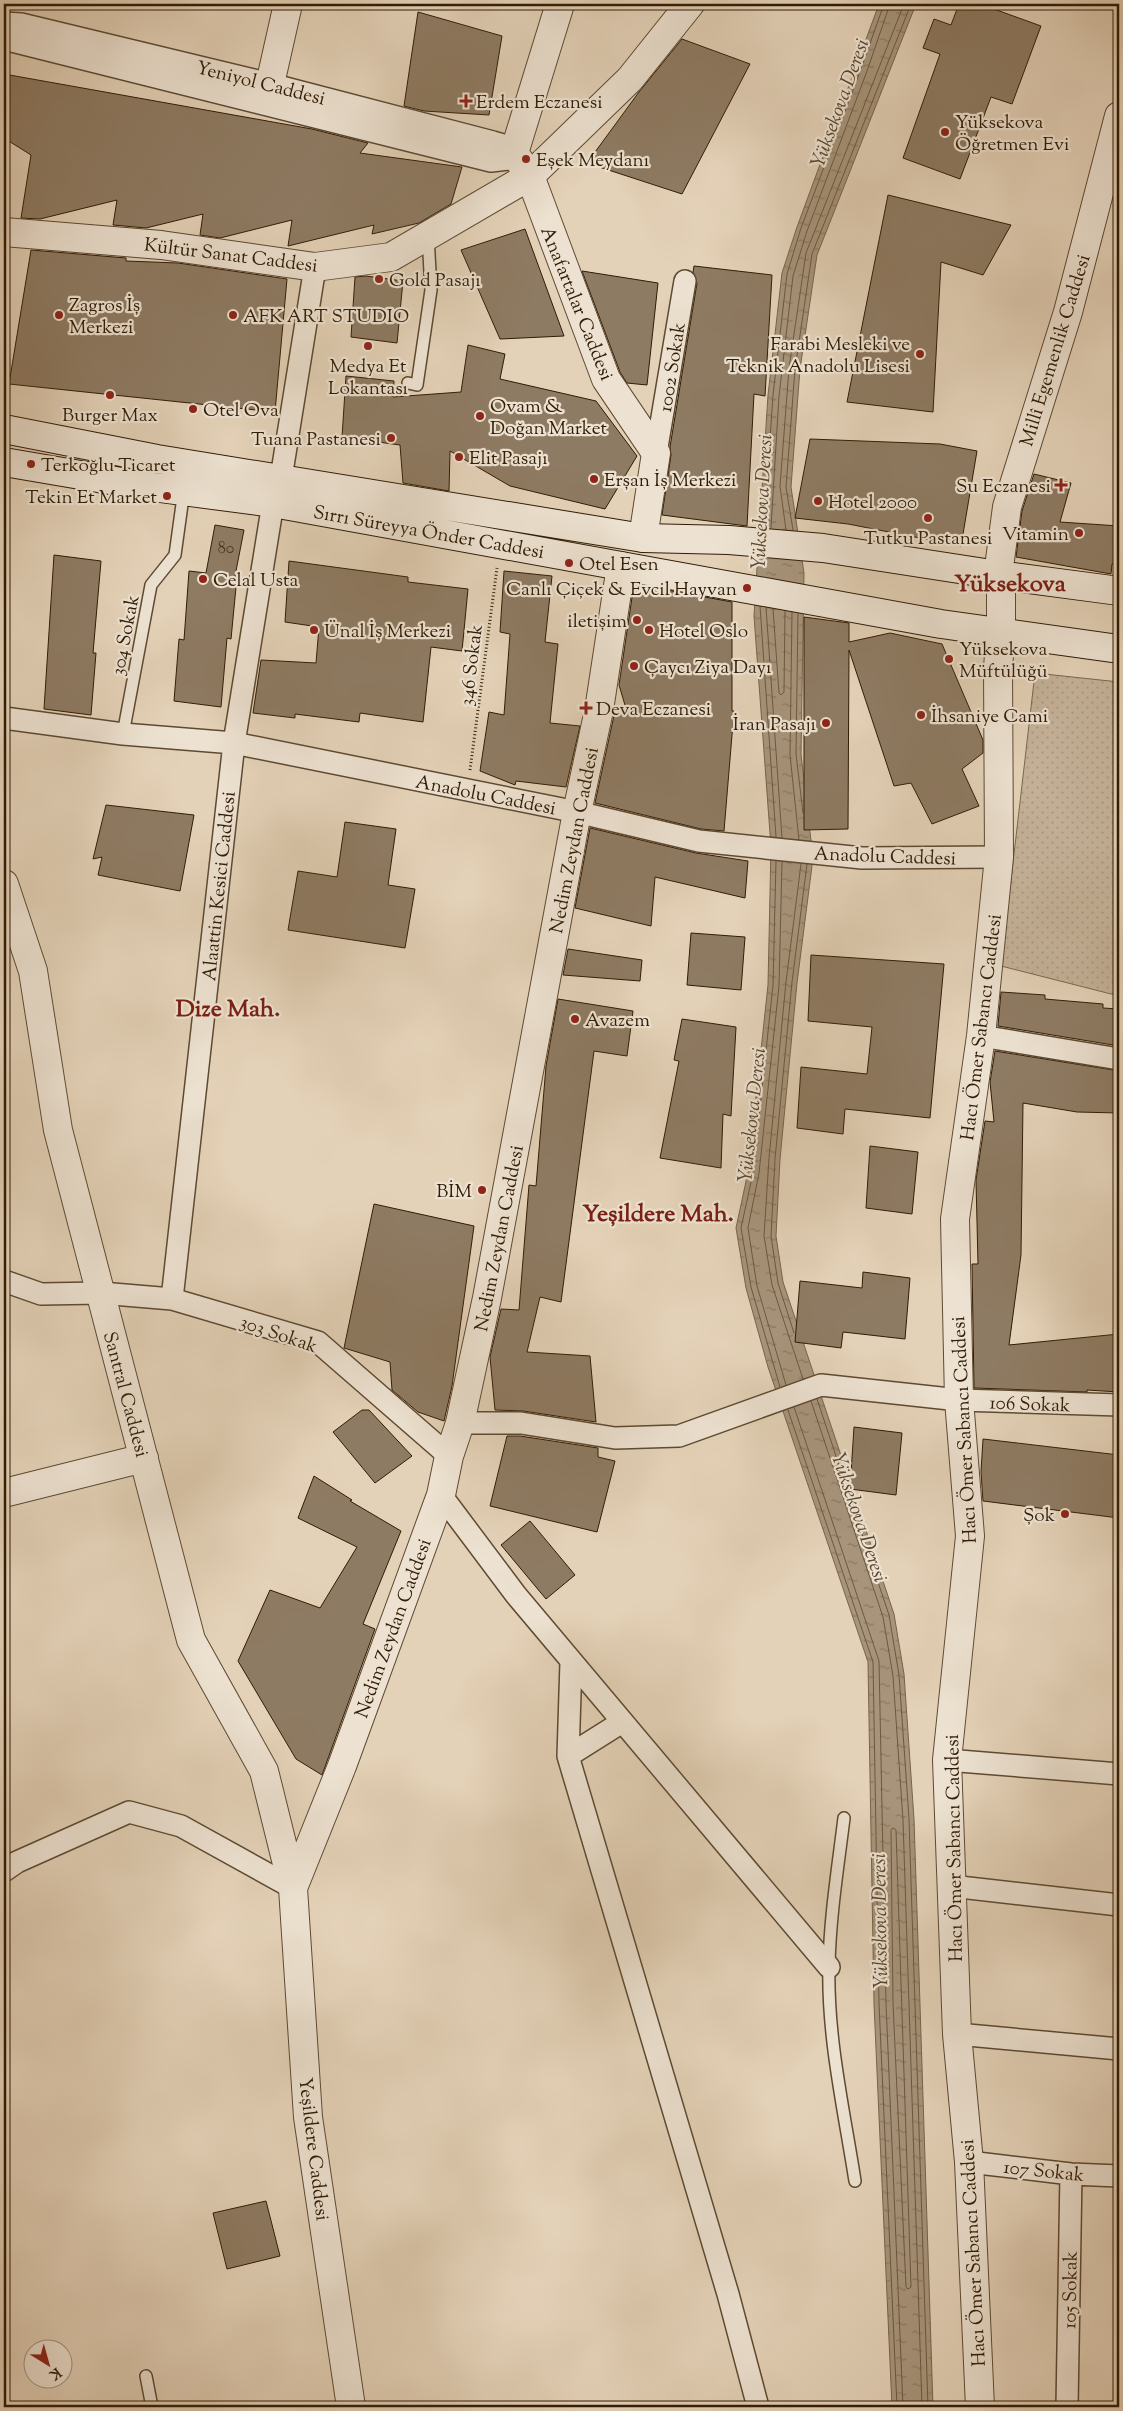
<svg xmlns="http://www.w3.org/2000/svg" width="1123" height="2411" font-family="'Sorts Mill Goudy',serif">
  <defs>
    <pattern id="green-dots" width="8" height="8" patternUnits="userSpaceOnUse" patternTransform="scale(1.25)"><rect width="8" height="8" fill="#c5b39a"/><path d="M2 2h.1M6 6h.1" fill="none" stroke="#aa9983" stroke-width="1.8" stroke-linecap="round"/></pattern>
    <pattern id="water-ripples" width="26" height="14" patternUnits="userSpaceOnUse" patternTransform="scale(1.25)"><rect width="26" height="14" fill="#a7947b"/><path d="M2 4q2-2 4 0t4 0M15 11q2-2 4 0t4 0" fill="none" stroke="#887863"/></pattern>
  </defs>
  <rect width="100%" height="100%" fill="#e4d2b8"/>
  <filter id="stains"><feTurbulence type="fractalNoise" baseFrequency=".004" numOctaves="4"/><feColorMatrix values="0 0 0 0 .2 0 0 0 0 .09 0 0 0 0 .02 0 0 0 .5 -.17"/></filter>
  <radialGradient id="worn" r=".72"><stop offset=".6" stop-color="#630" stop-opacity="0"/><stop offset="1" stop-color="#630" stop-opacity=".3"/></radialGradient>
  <!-- green -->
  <path fill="url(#green-dots)" stroke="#7a6850" d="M1035,673L1119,682V996L1001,966Z"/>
  <!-- water -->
  <path fill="url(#water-ripples)" stroke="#77644c" d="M879,4H916L817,255L800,369L791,487L804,573L801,754L813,858L797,983L780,1159L776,1236L783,1282L894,1614L904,1674L914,1819L933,2407H892L874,2004L868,1662L768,1367L746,1288L736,1228L748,1172L768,985L771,847L754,616L768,395L782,273L797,227Z"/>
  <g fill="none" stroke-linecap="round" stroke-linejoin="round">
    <!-- shore -->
    <path stroke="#6c5840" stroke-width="1" d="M764,528L773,395L787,274L801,228L861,69L884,4
      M771,528L779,396L793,276L807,231L867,71L890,4
      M786,530L780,486L789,368L806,253L904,4
      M793,530L786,487L795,369L812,254L911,4
      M760,606L776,837
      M766,607L782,838
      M773,609L779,693L781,695L784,692L785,611
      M792,612L790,755L799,840
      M798,613L796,754L803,813
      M776,861L773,985L753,1173L741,1228L751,1287L780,1387
      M782,862L779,986L759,1173L748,1228L757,1286L786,1385
      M801,864L786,982L769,1158L764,1236L772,1285L803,1379
      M794,1333L778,1283L771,1236L775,1159L792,982L807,864
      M817,1399L889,1615L899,1675L909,1819L928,2407
      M811,1401L883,1617L893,1676L903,1820L922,2407
      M794,1407L879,1661L886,2003L903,2407
      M788,1410L873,1662L879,2003L897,2407
      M893,1828L896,1830L911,2287L908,2289L906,2287L893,2003L891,1831Z"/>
  </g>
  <!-- building -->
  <path fill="#8e7b63" stroke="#301c06" d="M959,4H980L1041,26L1012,104L991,97L960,179L903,158L940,54L923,48L934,19L951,25Z
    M418,12L502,36L489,115L424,111L404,106Z
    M682,39L750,64L682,194L587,163L639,92Z
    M4,74L312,129L368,143L360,153L462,167L451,204L419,223L372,234L374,225L288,246L292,220L220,238L200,235L203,214L146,228L113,225L117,200L40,219L21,218L31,155L4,138Z
    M888,195L1011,225L983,275L941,262L933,412L847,402Z
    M525,229L564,336L500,339L461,250Z
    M31,250L126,258V261L178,263L287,279L275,412L9,384Z
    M694,266L772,275L765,396L754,394L747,526L662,515L671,455L670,447L697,283L693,272Z
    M582,271L658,283L647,385L627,383L620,372Z
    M366,276L403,281L397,343L351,337L355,277Z
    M468,345L505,354L500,379L596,401L637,456L605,509L510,486L450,451L449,491L403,483L400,445L342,437L346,376L394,381L393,397L461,392Z
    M810,439L940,444L977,451L961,546L848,524L795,518Z
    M1034,474L1071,483L1060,522L1119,526V565L1112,564L1111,574L1016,557L1022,511Z
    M215,525L244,530L235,576L237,577L231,639L227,638L221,707L174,701L179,639L184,640L189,571L206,573Z
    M54,555L101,561L93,653H96L91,715L44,709Z
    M289,561L408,577V582L468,589L462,651L431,647L423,722L360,713L359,722L295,714V718L253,713L261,660L316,663L319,627L285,622Z
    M504,571L552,576L545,642L558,644L550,723L580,726L566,787L516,781L515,785L480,771L489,712L504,715L510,634L500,632Z
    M634,584L732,602V711H734L724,831L701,829L595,803L615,711L627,712L619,685Z
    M804,617L849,623V642L890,633L942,644L983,740V753L962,769L979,806L932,824L911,783L894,786L849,650L848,829L804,830Z
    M106,805L194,815L180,891L98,875L102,857L93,859Z
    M345,822L396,829L388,885L415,889L405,948L288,930L298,871L337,877Z
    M590,828L696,853L748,861L745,898L655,877L651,926L575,908Z
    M691,933L745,937L741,990L687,985Z
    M568,949L642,960L640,981L563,975Z
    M811,955L944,964L930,1118L845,1109L843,1134L797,1128L801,1067L867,1074L872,1027L808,1021Z
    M1001,992L1045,995V999L1103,1004V1008L1119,1009V1046L998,1026Z
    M558,999L633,1011L627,1056L594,1051L561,1302L540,1297L527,1352L590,1356L596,1422L523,1411L495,1410L490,1357L501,1309L519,1310L529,1185L536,1186L546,1066Z
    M682,1019L736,1027L731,1116L723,1114L721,1168L660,1158L679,1061L674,1060Z
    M995,1051L1119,1071V1113L1077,1112L1023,1103L1021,1255L1009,1345L1119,1334V1392L1087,1390V1392L974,1388L972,1264H978L976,1180L985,1121L994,1122L990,1082Z
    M870,1146L918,1152L912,1214L866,1208Z
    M374,1204L474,1226L452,1386L444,1421L418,1412L392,1390L390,1362L344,1348Z
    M863,1272L910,1278L905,1339L843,1332L841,1348L795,1342L800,1281L862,1288Z
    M362,1410H369L412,1456L375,1483L333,1432Z
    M854,1427L902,1433L896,1495L850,1489Z
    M507,1436H520L598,1448V1457L615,1461L597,1532L490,1506Z
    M983,1439L1119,1455V1518L983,1501L981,1472Z
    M314,1476L352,1500L350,1501L401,1531L363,1624L375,1629L322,1775L296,1759L238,1661L270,1590L320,1608L357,1547L298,1518Z
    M530,1521L575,1575L546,1599L501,1545Z
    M266,2201L280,2256L227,2269L213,2213Z"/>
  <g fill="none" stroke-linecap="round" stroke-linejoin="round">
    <defs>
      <path id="service" d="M408,383L417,385L431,290L428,236
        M123,734L151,585L175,555L184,490
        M844,1818C838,1867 830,1916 829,1965C827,2037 844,2110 855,2181
        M146,2376L152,2407"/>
      <path id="minor" d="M4,23L21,24L270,84L493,142L507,146L514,153L508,159L491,161L4,39
        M656,453L685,281
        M281,478L315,267
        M4,718L123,734L234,743L577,812L699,841L862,858L999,857
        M981,1036L1119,1059
        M4,1281L41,1294L101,1293L172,1299L318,1342L449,1456
        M172,1299L234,743L273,503
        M460,1423H521L615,1438L679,1436L821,1385L959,1400L1119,1405
        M441,1495L516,1595L829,1967
        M571,1662L568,1756L728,2294L758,2407
        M568,1756L622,1722
        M947,1760L1119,1774
        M4,1871L17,1862L129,1812L181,1826L293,1888
        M951,1886L1119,1905
        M957,2034L1119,2049
        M969,2162L1071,2174L1119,2176
        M1067,2407L1071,2174"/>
      <path id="tertiary" d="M560,4L514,153L530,176L606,379L656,453L643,538
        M270,84L288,4
        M4,232L161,245L315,267L391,257L530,176L630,79L690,4
        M4,884L33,971L58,1130L191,1640L264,1771L293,1888L308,2117L351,2407
        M4,1493L144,1458
        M293,1888L342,1766L441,1495L449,1456L460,1423L487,1298L577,812L599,710L621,566
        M980,2407L969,2162L957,2034L947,1760L970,1536L959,1400L955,1219L981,1036L999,857L998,667L1001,633V584L998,575L1007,507L1068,312L1119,116"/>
      <path id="secondary" d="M4,429L157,459L643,538L729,540L823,548L998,575L1119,591
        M4,462L145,486L273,503L941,624L1119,649"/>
    </defs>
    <!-- service casing -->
    <use href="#service" stroke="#5d4a32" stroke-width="14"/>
    <!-- minor casing -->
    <use href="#minor" stroke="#5d4a32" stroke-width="24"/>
    <!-- tertiary casing -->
    <use href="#tertiary" stroke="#5d4a32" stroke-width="30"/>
    <!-- secondary casing -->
    <use href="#secondary" stroke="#301c06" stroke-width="30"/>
    <!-- path -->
    <path stroke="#301c06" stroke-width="3" stroke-dasharray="1 2.5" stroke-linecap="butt" d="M470,770L497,568"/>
    <!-- service -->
    <use href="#service" stroke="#ede2d1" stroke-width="11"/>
    <!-- minor -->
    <use href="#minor" stroke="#ede2d1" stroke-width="21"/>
    <!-- tertiary -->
    <use href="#tertiary" stroke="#ede2d1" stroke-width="28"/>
    <!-- secondary -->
    <use href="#secondary" stroke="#ede2d1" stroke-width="28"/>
  </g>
  <!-- markers -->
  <g fill="#8f2418" stroke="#ede2d1" stroke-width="2">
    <path d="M463.5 93.5h5v5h5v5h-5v5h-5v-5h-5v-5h5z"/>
    <circle cx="945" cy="132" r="5"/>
    <circle cx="526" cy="159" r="5"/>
    <circle cx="379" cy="279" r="5"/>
    <circle cx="59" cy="315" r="5"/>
    <circle cx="233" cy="315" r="5"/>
    <circle cx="368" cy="346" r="5"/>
    <circle cx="920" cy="354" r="5"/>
    <circle cx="110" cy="395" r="5"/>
    <circle cx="193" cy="409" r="5"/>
    <circle cx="480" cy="416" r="5"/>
    <circle cx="391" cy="438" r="5"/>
    <circle cx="459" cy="457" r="5"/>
    <circle cx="31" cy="464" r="5"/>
    <circle cx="594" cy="479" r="5"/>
    <path d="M1058.5 477.5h5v5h5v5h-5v5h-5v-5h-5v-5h5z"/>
    <circle cx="167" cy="496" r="5"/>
    <circle cx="818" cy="501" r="5"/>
    <circle cx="928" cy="518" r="5"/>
    <circle cx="1079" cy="533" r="5"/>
    <circle cx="569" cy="563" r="5"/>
    <circle cx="203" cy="579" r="5"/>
    <circle cx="747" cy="588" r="5"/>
    <circle cx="637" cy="620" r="5"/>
    <circle cx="314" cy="630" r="5"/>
    <circle cx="649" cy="630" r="5"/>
    <circle cx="949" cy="659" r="5"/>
    <circle cx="634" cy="666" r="5"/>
    <path d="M583.5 700.5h5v5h5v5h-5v5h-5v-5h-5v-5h5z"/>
    <circle cx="921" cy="715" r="5"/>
    <circle cx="826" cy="723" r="5"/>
    <circle cx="575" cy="1019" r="5"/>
    <circle cx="482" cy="1190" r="5"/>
    <circle cx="1065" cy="1514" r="5"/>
  </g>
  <g text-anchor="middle" stroke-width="4.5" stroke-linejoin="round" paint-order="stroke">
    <!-- number labels -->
    <g font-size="16" fill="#48341d">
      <text x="226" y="553">80</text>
    </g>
    <!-- street labels -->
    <g font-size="19" fill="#301c06" stroke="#ede2d1">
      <text transform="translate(261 82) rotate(14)" y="7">Yeniyol Caddesi</text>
      <text transform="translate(231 254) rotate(7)" y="7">Kültür Sanat Caddesi</text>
      <text transform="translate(578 303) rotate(68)" y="7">Anafartalar Caddesi</text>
      <text transform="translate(1054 350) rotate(-73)" y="7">Millî Egemenlik Caddesi</text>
      <text transform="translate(671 367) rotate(-81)" y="7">1002 Sokak</text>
      <text transform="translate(429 531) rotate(10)" y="7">Sırrı Süreyya Önder Caddesi</text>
      <text transform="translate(124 635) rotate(-79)" y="7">304 Sokak</text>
      <text transform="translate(470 665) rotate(-83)" y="7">346 Sokak</text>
      <text transform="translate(486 794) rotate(11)" y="7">Anadolu Caddesi</text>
      <text transform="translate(573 840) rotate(-79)" y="7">Nedim Zeydan Caddesi</text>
      <text transform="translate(885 855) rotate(2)" y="7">Anadolu Caddesi</text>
      <text transform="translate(218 886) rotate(-84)" y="7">Alaattin Kesici Caddesi</text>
      <text transform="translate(980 1027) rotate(-83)" y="7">Hacı Ömer Sabancı Caddesi</text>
      <text transform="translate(498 1238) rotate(-79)" y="7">Nedim Zeydan Caddesi</text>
      <text transform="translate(279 1333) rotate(19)" y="7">303 Sokak</text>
      <text transform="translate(127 1394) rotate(75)" y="7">Santral Caddesi</text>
      <text transform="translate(1030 1403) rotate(2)" y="7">106 Sokak</text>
      <text transform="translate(963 1430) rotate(-93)" y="7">Hacı Ömer Sabancı Caddesi</text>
      <text transform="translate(392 1628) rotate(-70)" y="7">Nedim Zeydan Caddesi</text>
      <text transform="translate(953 1848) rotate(-91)" y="7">Hacı Ömer Sabancı Caddesi</text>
      <text transform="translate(315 2149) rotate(83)" y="7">Yeşildere Caddesi</text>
      <text transform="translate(1044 2170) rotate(6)" y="7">107 Sokak</text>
      <text transform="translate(972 2253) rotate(-93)" y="7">Hacı Ömer Sabancı Caddesi</text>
      <text transform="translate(1069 2290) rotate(-89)" y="7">105 Sokak</text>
    </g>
    <!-- poi labels -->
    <g font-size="19" fill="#301c06" stroke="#ede2d1" text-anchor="start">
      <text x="476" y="108">Erdem Eczanesi</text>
      <text x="955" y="128">Yüksekova<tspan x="955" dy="22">Öğretmen Evi</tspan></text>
      <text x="536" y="166">Eşek Meydanı</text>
      <text x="389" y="286">Gold Pasajı</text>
      <text x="69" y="311">Zagros İş<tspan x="69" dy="22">Merkezi</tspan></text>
      <text x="243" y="322">AFK ART STUDIO</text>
      <text x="910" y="350" text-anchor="end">Farabi Mesleki ve<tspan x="910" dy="22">Teknik Anadolu Lisesi</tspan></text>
      <text x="368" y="372" text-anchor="middle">Medya Et<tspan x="368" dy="22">Lokantası</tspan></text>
      <text x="490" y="412">Ovam &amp;<tspan x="490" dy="22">Doğan Market</tspan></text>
      <text x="203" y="416">Otel Ova</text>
      <text x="110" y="421" text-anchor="middle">Burger Max</text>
      <text x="381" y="445" text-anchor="end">Tuana Pastanesi</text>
      <text x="469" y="464">Elit Pasajı</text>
      <text x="41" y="471">Terkoğlu Ticaret</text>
      <text x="604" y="486">Erşan İş Merkezi</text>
      <text x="1051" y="492" text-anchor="end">Su Eczanesi</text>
      <text x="157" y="503" text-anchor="end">Tekin Et Market</text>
      <text x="828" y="508">Hotel 2000</text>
      <text x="1069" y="540" text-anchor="end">Vitamin</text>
      <text x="928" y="544" text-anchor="middle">Tutku Pastanesi</text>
      <text x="579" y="570">Otel Esen</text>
      <text x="213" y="586">Celal Usta</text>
      <text x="737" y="595" text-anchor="end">Canlı Çiçek &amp; Evcil Hayvan</text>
      <text x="627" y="627" text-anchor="end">iletişim</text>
      <text x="324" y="637">Ünal İş Merkezi</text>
      <text x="659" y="637">Hotel Oslo</text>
      <text x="959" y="655">Yüksekova<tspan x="959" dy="22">Müftülüğü</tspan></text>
      <text x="644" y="673">Çaycı Ziya Dayı</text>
      <text x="596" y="715">Deva Eczanesi</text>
      <text x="931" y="722">İhsaniye Cami</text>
      <text x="816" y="730" text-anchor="end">İran Pasajı</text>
      <text x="585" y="1026">Avazem</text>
      <text x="472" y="1197" text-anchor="end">BİM</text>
      <text x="1055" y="1521" text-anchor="end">Şok</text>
    </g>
    <!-- water labels -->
    <g font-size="20" font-style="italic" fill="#5a462f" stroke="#ede2d1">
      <text transform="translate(839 103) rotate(-70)" y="7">Yüksekova Deresi</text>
      <text transform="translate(761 502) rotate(-87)" y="7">Yüksekova Deresi</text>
      <text transform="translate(751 1115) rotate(-84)" y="7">Yüksekova Deresi</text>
      <text transform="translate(860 1517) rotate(71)" y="7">Yüksekova Deresi</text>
      <text transform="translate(879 1921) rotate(-91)" y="7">Yüksekova Deresi</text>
    </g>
    <!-- district labels -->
    <g font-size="24" font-weight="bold" fill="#7a1f14" stroke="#ede2d1">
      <text x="1010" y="591">Yüksekova</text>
      <text x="228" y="1016">Dize Mah.</text>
      <text x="658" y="1221">Yeşildere Mah.</text>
    </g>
  </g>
  <!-- margin -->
  <rect width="1123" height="2411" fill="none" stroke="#e4d2b8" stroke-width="20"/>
  <rect x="5" y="5" width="1113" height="2401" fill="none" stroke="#301c06" stroke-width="2.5"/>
  <rect x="10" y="10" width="1103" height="2391" fill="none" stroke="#301c06"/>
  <!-- north arrow -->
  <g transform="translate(48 2364) rotate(143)"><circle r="24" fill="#ede2d1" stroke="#a19380"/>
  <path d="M0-4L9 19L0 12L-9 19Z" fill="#8f2418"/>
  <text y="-8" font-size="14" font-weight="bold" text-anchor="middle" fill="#301c06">K</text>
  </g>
  <rect width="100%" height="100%" filter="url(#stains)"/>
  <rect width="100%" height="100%" fill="url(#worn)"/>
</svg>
